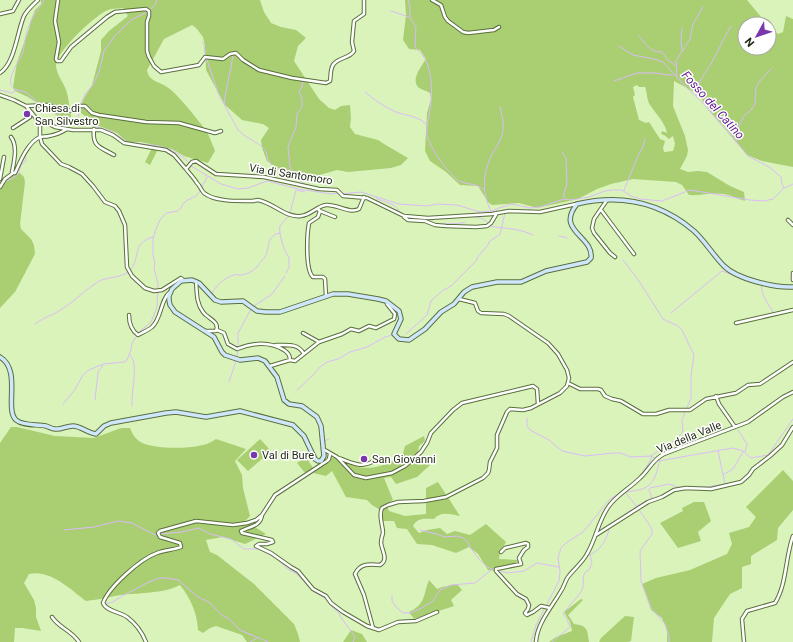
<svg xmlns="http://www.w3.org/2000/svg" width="793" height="642" font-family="Roboto,sans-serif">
  <rect width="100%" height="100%" fill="#daf3bb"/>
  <!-- green -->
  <path fill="#a9cf72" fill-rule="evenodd" d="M41,0H260L264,12L271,23L281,27L296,30L306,38L298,46L294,61L319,99L329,108L335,110L341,106L350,105L351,118L350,127L355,134L378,140L384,144L408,158L401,165L391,168L348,172L337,170L316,176L311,179H304L277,168L267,161L262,148L261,140L269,128L263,124L242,120L225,105L206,70L205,46L203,37L197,29L192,25L164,39L147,70C149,82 159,81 167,87C178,94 196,118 205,129L209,136L215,151L208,163L184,156L172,149L141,142H127L117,133L94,124L79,111L84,98L92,85L101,51V40L109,31L128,16L123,8C118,9 112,8 108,10C95,15 56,52 56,65C56,75 65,84 67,93C69,101 70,110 71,117L66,119L59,117L28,97L15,91L13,87L17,62L29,29L31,20L35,10L41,4Z
    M405,0H747L767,24H745V48H769V26L778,34L783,32L786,16L793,19V167L762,161L747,155L726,129L713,115L698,94L674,81L673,106L685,136L688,150L687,156L680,169L688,172L698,171L707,172L730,186L744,192L745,201C738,199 731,195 724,194C712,192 700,196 689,195L682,185L676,182L633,179L611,184L597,189L578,199L537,208L519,203L492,205L488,202L478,186L460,185L446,172L430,161L425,151L427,113L431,99L430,93C427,91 422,90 419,88C410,80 421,67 426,59L420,50L409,49L403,40L406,15ZM637,85L639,87H645C647,92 647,101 650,105C656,114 665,122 667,133L662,131L661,134L664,135L669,139L673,136L675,144L673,151L664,152L663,148L665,141L660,139L649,122L646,123L639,120L633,97L635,95L633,87Z
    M152,148L157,151L150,165L145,162Z
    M20,173L24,177L25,182L20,224L21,229L31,239L34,245L35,254L15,292L0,308V188L13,175Z
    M11,427H17L55,436L94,438L121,428H130C132,433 134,437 139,441C149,449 185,449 198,446C205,445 210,443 216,439L246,449L235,461L242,475L243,488L250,516L245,521L266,534L245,544L223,537L206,540L210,552L217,555L254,584L294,624L298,634L300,642H247L242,635L216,626L210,628L203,633L198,630C197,613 191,599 180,585C160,595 136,592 115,596C105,598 96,600 86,601C70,589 50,569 29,574L24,583L34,600L36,608V617L41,631L22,628H15L14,642H0V443Z
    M424,436L425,441L419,446L418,453L430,465L417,477L396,484L391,477L384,478L393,500L386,504L389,511L405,516L426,514V488L438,482L460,516C450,514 441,511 434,519C425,519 418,517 413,526L419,533L427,530L440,528L447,534L455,531L470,535L486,524L506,542L500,552L499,559L517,560L520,563L518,565L494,571L488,570L478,554L469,547L456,553L432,545L417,544L407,529L397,528L394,521H380V510L372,505L367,500L346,497L332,471L326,476L313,473L331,458C339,457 345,462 352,465C372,472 383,465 402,457L405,446Z
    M260,439L271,451L248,471L237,460Z
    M306,457L313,468L305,473L297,463Z
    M783,470L793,481V510L778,528L777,540L751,556V564L742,567V588L730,594L714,618L712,642H667V630L662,618L651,610L642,584L656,578L690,570L727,554L732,544L729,533L749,527L756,517L746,507Z
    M694,502H704L711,521L698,532L701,541L678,548L660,523L683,511L682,508Z
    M429,580L437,589L442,587L457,584L462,590L451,600L454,606L414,619L409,612C426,604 423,595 429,580Z
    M581,599L583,600L568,615L574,624C588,626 587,629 589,642H549L556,637L572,631L570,622L564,612Z
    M625,616L634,617L631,641L628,642H599L601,638Z
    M351,630L362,634L367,642H343Z"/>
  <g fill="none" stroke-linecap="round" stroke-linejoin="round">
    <!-- stream -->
    <path stroke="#dbbcf9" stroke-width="1" d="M408,0L410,7V18L416,27L415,47C417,50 421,52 423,56C432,67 433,95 430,109C429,116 426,129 427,136C432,151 443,165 454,177C461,186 475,181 484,190
      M391,11L409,17
      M682,28L681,40L682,51
      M639,36C646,45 650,52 662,52L668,60L675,65
      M202,42L204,44L205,54L218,93L238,130L245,136L260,145L266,151L268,160L274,168L292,175L308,186
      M619,46L633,55L654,59L663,62L687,88L701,101L748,156L769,167L781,177L782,184L784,188
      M677,78L676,61L690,39L693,24L703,7
      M614,81L637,73H656L667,75H673
      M0,90L12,93L17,90L26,92L41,105
      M17,90C1,85 19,62 23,52C24,47 24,44 25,40C26,31 31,20 35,13C38,8 42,5 44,0
      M365,92C374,100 385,107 396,112C407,116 419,116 427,125
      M696,96C695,83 708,71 713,60C720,48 724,37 731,26
      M81,104L85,94L93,85L99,72L104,51L114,37L131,20L147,12L155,5L157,0
      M224,104C226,87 231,71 233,55
      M44,107L67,121H76L111,131L127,142L159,146L172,150L184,158L189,163
      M77,120L81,109
      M736,142L738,128L744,116L751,110L755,104L756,88L759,82L771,69
      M562,152L566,158L567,184L564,193V198
      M191,166L221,184L238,189L248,188L267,181L299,189L331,194L338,193
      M295,176L290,167L288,147L296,127L297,114L302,107V99L299,91L302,87L303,82
      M202,187L207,177
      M0,189L6,181L13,178L18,174L21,165L26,161L25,153
      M297,190L305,192
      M624,190L638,156L642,149L645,139
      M341,194L361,192L399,204L427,206L437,204L457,205L480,212L493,211L496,209L512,204L530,208L540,207L564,199L571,200L589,197L605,191L613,190H622L631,196L640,199L662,201L690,190L750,200L764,201L773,199L784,188L793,184
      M376,197L377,199L394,205L400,212
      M491,211C481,192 483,173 492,154C496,148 500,142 502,135C505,126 502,116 500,107
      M290,213L296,190
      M474,217C480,216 487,221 490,226C505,229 519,228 533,235
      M443,224C450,223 458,225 465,222
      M559,236L567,238
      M623,260L639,281L663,319L678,326L682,330L694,355L691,376V398L682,420L683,432L675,440L652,455L650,461L640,477
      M286,273L289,267V258C285,252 278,234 280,226C282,223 286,219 289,216
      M761,284L763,295L774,314
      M782,288L790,289
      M211,295C216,285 224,278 234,275C237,274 237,275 240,275C246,275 253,271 257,267C259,264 262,260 265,257C270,248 266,235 280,233
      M254,306L272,294L285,276
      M671,313L722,271L734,275
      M35,324C44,317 54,315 62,309C75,301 86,289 99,281C108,277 120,278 128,272C142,261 130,243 153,237
      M138,333L151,322L157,307L158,284L154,269L155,263L153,255V239L156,229L160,220L166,213L178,211L181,208L183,204L186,201L196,196L200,191
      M406,334L427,315L431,301L442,291L451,286L477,260V258L488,245L489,242L500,234L505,213
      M238,347V333L251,309
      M130,355C131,357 132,358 133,360C137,369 131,395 132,406
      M237,357L238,350
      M229,382L236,361
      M297,390L314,374L320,367L327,362L338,359L350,352L367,347L385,337L392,335
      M95,400L98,372L103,365
      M63,404L74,391L83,375L89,370L103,364L124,362L127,360L131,350L132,343L137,336
      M527,418V426L530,430L549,440L562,451L585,456L613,453H621L630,457L651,456L660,461
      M738,430L747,444L745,452
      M324,441L329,439
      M724,474L733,469L743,452
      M696,487H708L725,484L718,451
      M626,488L637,479
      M625,492C639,490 651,490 656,474C658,469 658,465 660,461L664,460L733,448L743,451L751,458L768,455L793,419
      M626,493L636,506
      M638,508L652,529V534L640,551L641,581L651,608L665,624L669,637V642
      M611,524L637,506L652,498L649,490L650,488L669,484L677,487H685
      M64,530L94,527L118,521L132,523L153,534L157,535
      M420,530L437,534L445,537L457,536L463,538L468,542L469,546C475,553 484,569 495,570
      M160,534L182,532L199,528L210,534L231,539L244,549H259L276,558L289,570L297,574L313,591L325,598L332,607L339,613L340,616L355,637L353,642
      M498,570L507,573L524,571L537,563L559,567
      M392,596V601L397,608L403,613H410L420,609L433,601L440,590L451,585L475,583L491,570
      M105,604L113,602L122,596L149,582L159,578H166L178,580L198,597L209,602L223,616L228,618L240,630L268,642
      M250,642L257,638
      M531,642L536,625L559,581L560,571L558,558L561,548L566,543L583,532L610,499L620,493
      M552,642L570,627L567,619L563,614C568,606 581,595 583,587C584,580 581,573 589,570L592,563L590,555C601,549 606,541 609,530"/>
    <defs>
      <path id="street" d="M58,0L55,21L59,42L56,59L57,61H61L71,47L107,17L115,12L146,9L149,11V16L147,22V51L149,57L154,66L161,72L194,66L199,65L205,57L223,59L230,54L236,53L243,60L259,70L292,78L326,83L330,81C331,76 330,70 333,65C338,57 349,59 354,51L352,42L354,21L364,14V0
        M432,0L441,5L445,17L448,21L463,32L468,33L494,30L499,27
        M0,14L13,11L19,0
        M0,73C15,63 17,32 24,16C27,10 33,5 38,0
        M0,95L14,100L26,106L40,123V137L42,144L61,164L69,167L82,174L93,186L105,202L115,206L119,211L125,225L127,267L132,276L145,288L154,291L162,290L181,278L183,280
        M26,106L48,105L67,111L72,110L80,106H85L92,113L99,115L146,122L179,123L215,133L221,131
        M37,118L55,127L73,130H101L113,135L124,143L166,150L174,155L186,169L192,162L196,161L216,174L264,177L319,189L337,190L343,196L367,198L404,216L428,218L492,214L509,211L540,212L576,204
        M13,128L30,117L29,113
        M94,129C92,147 100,147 114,155
        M11,137C18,146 14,162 12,172L13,173H15C20,162 28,142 40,137C43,136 46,137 49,136C56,135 62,132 67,129
        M186,169C189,173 194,178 197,183C200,186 201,190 204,193C215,202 239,201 252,201C253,201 258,200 258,200C274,203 285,218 301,216C311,215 317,206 326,205C337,204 349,214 359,209L364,197
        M0,179L4,157
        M0,187L5,179L13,173
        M607,200L594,219L592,228L594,233L610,253L615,257
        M318,209L320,211L318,217L309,223C307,234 305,270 313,277H323L325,279L326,296
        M601,210L634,254
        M320,211L335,217
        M404,217L408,220L425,221L435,225L446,226L476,227L487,226L491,223L497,213
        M788,220L793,225
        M793,273V280
        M196,281C197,292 196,303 203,312C208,319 220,321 216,331H206
        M129,315C129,322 131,330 138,335C140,334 150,329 152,327C162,318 160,300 170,292
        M736,323L793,310
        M217,330L224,333L228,344L237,349C252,343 269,341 284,350C288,353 290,355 290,360L270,366
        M303,333L319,342
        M276,345C287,345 298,343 304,354
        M290,360L295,361L319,342L342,334L351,329L359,331L369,326L376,328L394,319L395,314L387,304V303
        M568,383L580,389H598L601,390L605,396L612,399L621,401L643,414H656L669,410H690L706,399L736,393L748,385L760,384L793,362
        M716,396L719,404L735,427
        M323,449L337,457L354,475L366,478L392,473L405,466L421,452L427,443L431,433L453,410L462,403L533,386L537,389L538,404
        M339,458C351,463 363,469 375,460
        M262,515C261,526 249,527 241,531L242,533L272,540L273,542L267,544H259L256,546L271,553L291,567L298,571L313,589L326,596L331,603L343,612L367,626L373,628L364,595L355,574C360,563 370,564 380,565C389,560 382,551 381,543C381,539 382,536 383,533C383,525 378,516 382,508L388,505L398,502L424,501L446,497L483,478L488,473L489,470L490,462L497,448V435L507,412L510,409L523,410L531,408L560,393L567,386L569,378L567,370L558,354L548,343L509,316L504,314L481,313L478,311L475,303L459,299
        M596,535L648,502L662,497L674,490L686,488L711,489L741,482L749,475L753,469L770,456L782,445L793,427
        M501,552L505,548L526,543L528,544V547L524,550L519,558L521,564L496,569V571L517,594L526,599L529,605L528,609L525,613L527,615L533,612L541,606L550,608
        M52,617C59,628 71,630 79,642
        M373,628L379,630L398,622L416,621L437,612
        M146,642C142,632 135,623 127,617C120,612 106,611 103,603C109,587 140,559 157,553C164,550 173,550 181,547L180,543L160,537L158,533L160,531L196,521L233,525L247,523L256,520L262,515L275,495L327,461L329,459L330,454
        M536,642C537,623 552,607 561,591C564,587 565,581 568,577C574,569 582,563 587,554C596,539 598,521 609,506C617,495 630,488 640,478C649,470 653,459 664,454L748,422L783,397L793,392
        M744,642L742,619L747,611L775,603C787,584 785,558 793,536"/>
      <path id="secondary" d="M0,357C22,370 4,409 16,420C23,426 37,424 46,426C49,427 52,429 55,429C61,430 66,426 73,426C81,426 87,433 96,434L104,426L111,423L166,413L176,412L206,417L240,411L293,425L304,436L315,459L318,461H321L324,456L321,426L317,417L302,406L289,404L284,400L277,377L265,361L258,358L240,360L225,355L222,352L214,337L175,312L170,305L169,300V296L172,289L181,281L192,280L199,283L215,300L221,302L243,301L257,311L266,312H280L333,294H348L378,299L386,301L399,311L401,319L394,334L399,339L409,340L425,329L441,312L454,304L464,292L472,287L497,282H521L546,271L587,262L591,258C594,236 555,231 577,204C620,194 660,202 694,231C705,241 713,255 724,266C737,279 775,288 793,287"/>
    </defs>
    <!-- street casing -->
    <use href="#street" stroke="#5a6f3d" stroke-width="4.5"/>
    <!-- secondary casing -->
    <use href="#secondary" stroke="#5a6f3d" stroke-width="5.5"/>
    <!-- street -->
    <use href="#street" stroke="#fff" stroke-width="2.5"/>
    <!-- secondary -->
    <use href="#secondary" stroke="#cfe7fc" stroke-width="3.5"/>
  </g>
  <!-- markers -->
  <g fill="#7937ab" stroke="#fff" stroke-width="1.5">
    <circle cx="27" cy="114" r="4"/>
    <circle cx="254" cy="455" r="4"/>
    <circle cx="364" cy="459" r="4"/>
  </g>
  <g text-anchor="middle" stroke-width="3" stroke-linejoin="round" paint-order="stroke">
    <!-- poi labels -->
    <g font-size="11" fill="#232b16" stroke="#fff" text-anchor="start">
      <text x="35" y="112">Chiesa di<tspan x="35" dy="13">San Silvestro</tspan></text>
      <text x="262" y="459">Val di Bure</text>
      <text x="372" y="463">San Giovanni</text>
    </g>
    <!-- street labels -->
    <g font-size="11" fill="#232b16" stroke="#fff">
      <text transform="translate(291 174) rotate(9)" y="4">Via di Santomoro</text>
      <text transform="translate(689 437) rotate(-22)" y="4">Via della Valle</text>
    </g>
    <!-- water labels -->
    <g font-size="12" font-style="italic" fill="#5f168d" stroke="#fff">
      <text transform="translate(713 105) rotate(48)" y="4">Fosso del Catino</text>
    </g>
  </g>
  <!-- north arrow -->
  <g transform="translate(757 36) rotate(230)"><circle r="19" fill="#ffffff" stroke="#a7aaa2"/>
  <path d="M0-3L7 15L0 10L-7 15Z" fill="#7937ab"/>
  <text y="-6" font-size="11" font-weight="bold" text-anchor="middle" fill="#232b16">N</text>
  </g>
</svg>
